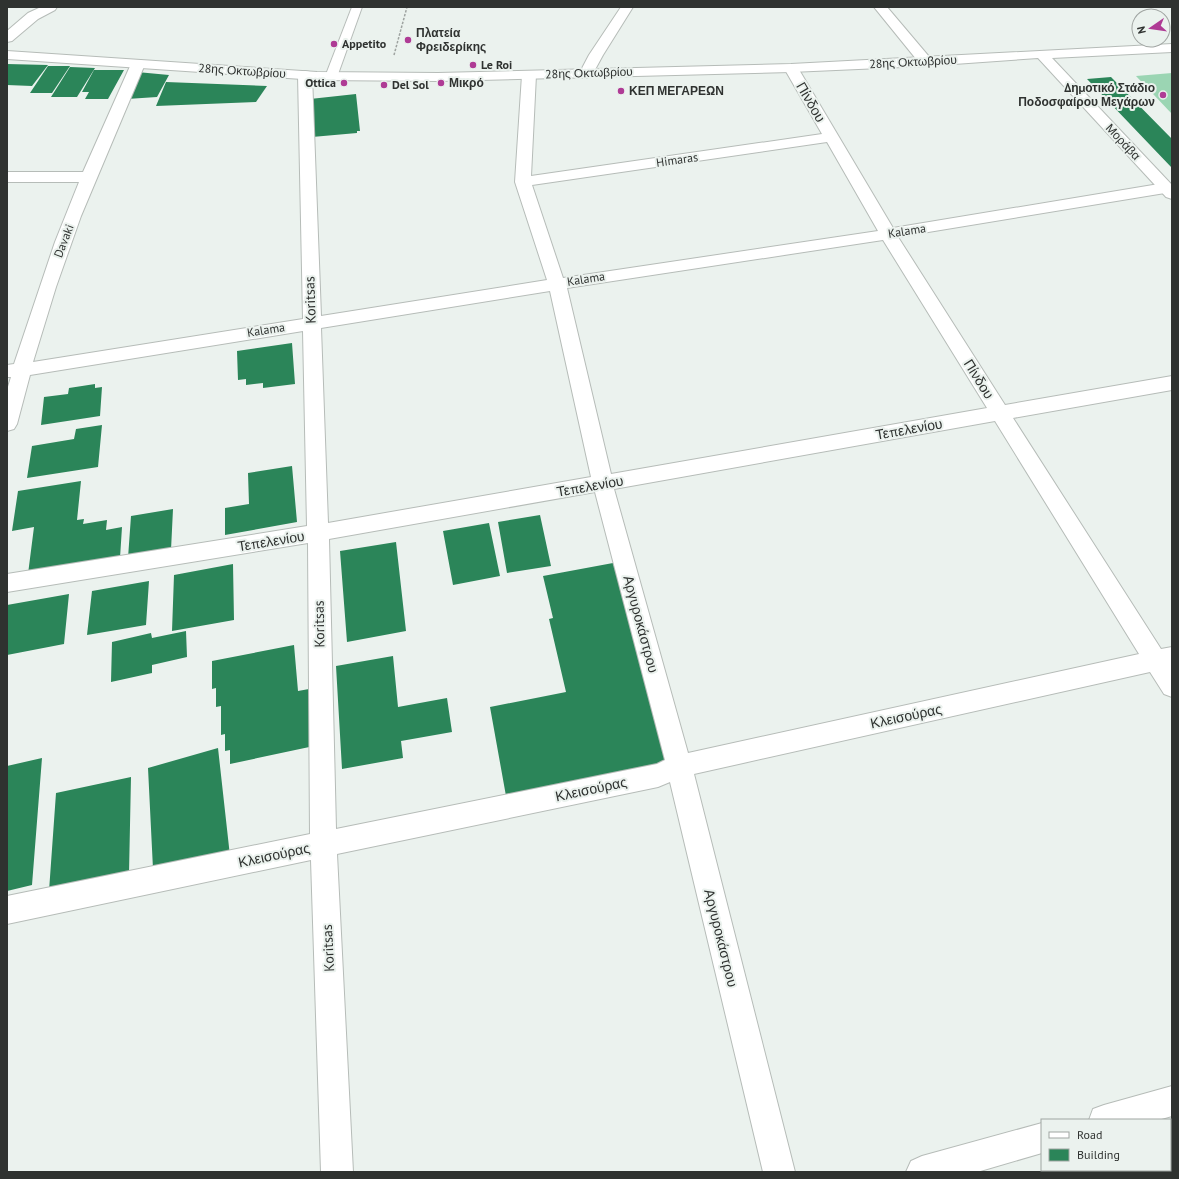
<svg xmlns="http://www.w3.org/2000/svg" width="1179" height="1179" font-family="'PT Sans',sans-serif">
  <rect width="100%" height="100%" fill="#ebf2ee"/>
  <!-- green -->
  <path fill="#9bd5b3" d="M1172,73V114L1136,76Z"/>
  <!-- building -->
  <path fill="#2b8559" d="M7,64L48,65L32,86L7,85Z
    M48,66H70L52,93H30Z
    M70,67L95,68L77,97H51Z
    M94,70H124L108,99H85L89,92H82Z
    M137,72L169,75L157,97L127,99Z
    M1111,77L1172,139V168L1087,79Z
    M166,82L267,86L256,102L156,106Z
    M356,94L360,131H357V133L312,137L310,99Z
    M292,343L295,384L263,388V383L246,385V379L238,380L237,351Z
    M95,384V388L102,387L100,416L41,425L44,397L68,394L69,388Z
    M102,425L98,467L27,478L32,446L74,439L76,429Z
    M292,466L297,522L225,535V508L249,504L248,473Z
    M81,481L77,520L84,519L83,524L107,520L106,530L122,527L120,558L28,574L34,527L12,531L18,491Z
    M173,509L171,550L128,558L131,516Z
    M540,515L551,566L507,573L498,522Z
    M489,523L500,576L453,585L443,531Z
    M396,542L406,631L347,642L340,551Z
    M613,563L670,761L506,796L490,707L566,692L549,619L553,618L543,576Z
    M233,564L234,620L172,631L174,575Z
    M149,581L146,625L87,635L92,591Z
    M69,594L64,644L7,655V605Z
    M186,631L187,657L152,665V673L111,682L112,642L151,633L152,638Z
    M294,645L298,691L309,689L314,746L230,764V750L225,751V734L221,735V706L216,707V688L212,689V661Z
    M393,656L398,707L447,698L452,732L401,741L403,758L342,769L336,666Z
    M218,748L230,856L153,869L148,768Z
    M42,758L32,885L7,891V766Z
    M131,777L129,873L49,891L56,793Z"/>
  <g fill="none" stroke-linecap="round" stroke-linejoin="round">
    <defs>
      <path id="service" d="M352,7H362L337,77L335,79H327L325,77Z"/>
      <path id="minor" d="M41,7H57L55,10L38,19L12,41L7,42V31L28,13Z
        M621,7H633L603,55L591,77L586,78L581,77L579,74L589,55Z
        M874,7H887L931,59L933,62L931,65H921Z
        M138,60L143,61L145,64L81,216L56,287L33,362L303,319L298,75L300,72L305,71L310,72L312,75L321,316L547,280L515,182L522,75L524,72L529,71L534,72L536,75L531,176L822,134L784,68L786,65H796L798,68L893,228L1165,183L1171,185L1172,187L1171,191L1165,193L898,237L1005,405L1172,376V390L1013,418L1161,649L1172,647V697L1164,694L1150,672L694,774L795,1172H763L670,782L658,787L337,854L353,1172H321L311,860L7,924V896L310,834L308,543L7,592V574L307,526L303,331L30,375L17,424L14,429L7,431V390L11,377H7V365L14,364L55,242L79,182H7V172H83L131,64L133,61ZM827,142L878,231L563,278L532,185ZM883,240L987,408L611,474L567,288ZM550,291L591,477L328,523L321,328ZM995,421L1139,654L688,753L614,489ZM595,492L665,760L657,764L336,829L329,539Z
        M1172,1086V1116L1158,1120H1089L1093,1109L1104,1105Z
        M1042,1123V1153L977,1172H906L911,1161L922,1156Z"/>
      <path id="tertiary" d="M1172,44V52L1052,58L1172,185V199L1166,197L1038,58L926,66L791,72L438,81L317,80L7,59V51L317,72L438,73L791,64Z"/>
    </defs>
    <!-- service casing -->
    <use href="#service" stroke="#b6bcb8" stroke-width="2"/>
    <!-- minor casing -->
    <use href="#minor" stroke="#b6bcb8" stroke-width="2"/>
    <!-- tertiary casing -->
    <use href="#tertiary" stroke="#b6bcb8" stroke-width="2"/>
    <!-- path -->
    <path stroke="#9ea3a0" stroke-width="1.5" stroke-dasharray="2.5 1.5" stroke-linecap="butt" d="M394,55L407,7"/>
    <!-- service -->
    <use href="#service" fill="#fff" fill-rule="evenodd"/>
    <!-- minor -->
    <use href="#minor" fill="#fff" fill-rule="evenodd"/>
    <!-- tertiary -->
    <use href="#tertiary" fill="#fff" fill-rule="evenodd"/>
  </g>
  <!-- markers -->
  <g fill="#af3b95" stroke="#ebf2ee" stroke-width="1.5">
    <circle cx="408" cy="40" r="4"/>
    <circle cx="334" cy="44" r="4"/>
    <circle cx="473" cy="65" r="4"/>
    <circle cx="344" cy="83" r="4"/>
    <circle cx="441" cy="83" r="4"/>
    <circle cx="384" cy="85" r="4"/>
    <circle cx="621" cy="91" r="4"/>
    <circle cx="1163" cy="95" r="4"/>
  </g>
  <g text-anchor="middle" stroke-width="4" stroke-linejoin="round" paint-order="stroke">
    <!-- far-poi labels -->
    <g font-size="12" font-weight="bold" fill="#2f3230" stroke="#ebf2ee" text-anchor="start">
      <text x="416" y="37">Πλατεία<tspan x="416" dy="14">Φρειδερίκης</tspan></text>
      <text x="342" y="48">Appetito</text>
      <text x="481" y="69">Le Roi</text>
      <text x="336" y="87" text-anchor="end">Ottica</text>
      <text x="449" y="87">Μικρό</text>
      <text x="392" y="89">Del Sol</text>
      <text x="1155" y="92" text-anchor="end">Δημοτικό Στάδιο<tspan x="1155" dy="14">Ποδοσφαίρου Μεγάρων</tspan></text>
      <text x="629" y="95">ΚΕΠ ΜΕΓΑΡΕΩΝ</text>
    </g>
    <!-- far-street labels -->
    <g font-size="12" fill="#2f3230" stroke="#ebf2ee">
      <text transform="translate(913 62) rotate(-3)" y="4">28ης Οκτωβρίου</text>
      <text transform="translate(242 71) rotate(4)" y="4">28ης Οκτωβρίου</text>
      <text transform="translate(589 73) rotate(-2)" y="4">28ης Οκτωβρίου</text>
      <text transform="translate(1123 142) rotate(47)" y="4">Μοράβα</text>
      <text transform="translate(677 160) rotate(-8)" y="4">Himaras</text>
      <text transform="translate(907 231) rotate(-9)" y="4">Kalama</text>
      <text transform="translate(64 241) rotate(-69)" y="4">Davaki</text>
      <text transform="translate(586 279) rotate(-9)" y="4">Kalama</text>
      <text transform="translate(266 330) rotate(-9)" y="4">Kalama</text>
    </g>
    <!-- street labels -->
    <g font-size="14" fill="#2f3230" stroke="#ebf2ee">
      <text transform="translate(811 102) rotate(60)" y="5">Πίνδου</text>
      <text transform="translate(310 300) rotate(-92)" y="5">Koritsas</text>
      <text transform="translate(979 379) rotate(58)" y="5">Πίνδου</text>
      <text transform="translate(909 429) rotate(-10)" y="5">Τεπελενίου</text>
      <text transform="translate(590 486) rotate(-10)" y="5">Τεπελενίου</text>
      <text transform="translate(271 541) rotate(-9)" y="5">Τεπελενίου</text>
      <text transform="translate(319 624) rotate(-91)" y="5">Koritsas</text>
      <text transform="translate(641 624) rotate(75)" y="5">Αργυροκάστρου</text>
      <text transform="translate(906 716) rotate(-12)" y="5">Κλεισούρας</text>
      <text transform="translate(591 789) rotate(-12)" y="5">Κλεισούρας</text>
      <text transform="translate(274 855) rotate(-12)" y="5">Κλεισούρας</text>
      <text transform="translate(721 938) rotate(76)" y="5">Αργυροκάστρου</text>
      <text transform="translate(328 948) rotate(-93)" y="5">Koritsas</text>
    </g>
  </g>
  <!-- border -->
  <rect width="1179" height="1179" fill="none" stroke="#2f3230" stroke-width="16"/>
  <!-- legend -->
  <rect x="1041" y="1119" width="130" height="52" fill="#ebf2ee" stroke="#a0a5a2"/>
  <rect x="1049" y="1132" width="20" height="6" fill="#ffffff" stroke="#a0a5a2"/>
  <text x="1077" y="1139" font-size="12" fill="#2f3230">Road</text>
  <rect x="1049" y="1149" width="20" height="12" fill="#2b8559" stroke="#a0a5a2"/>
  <text x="1077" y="1159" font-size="12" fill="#2f3230">Building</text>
  <!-- north arrow -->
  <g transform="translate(1151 28) rotate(257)"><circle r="19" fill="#ebf2ee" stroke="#a0a5a2"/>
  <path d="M0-3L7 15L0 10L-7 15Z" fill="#af3b95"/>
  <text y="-6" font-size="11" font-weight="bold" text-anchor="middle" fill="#2f3230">N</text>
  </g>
</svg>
